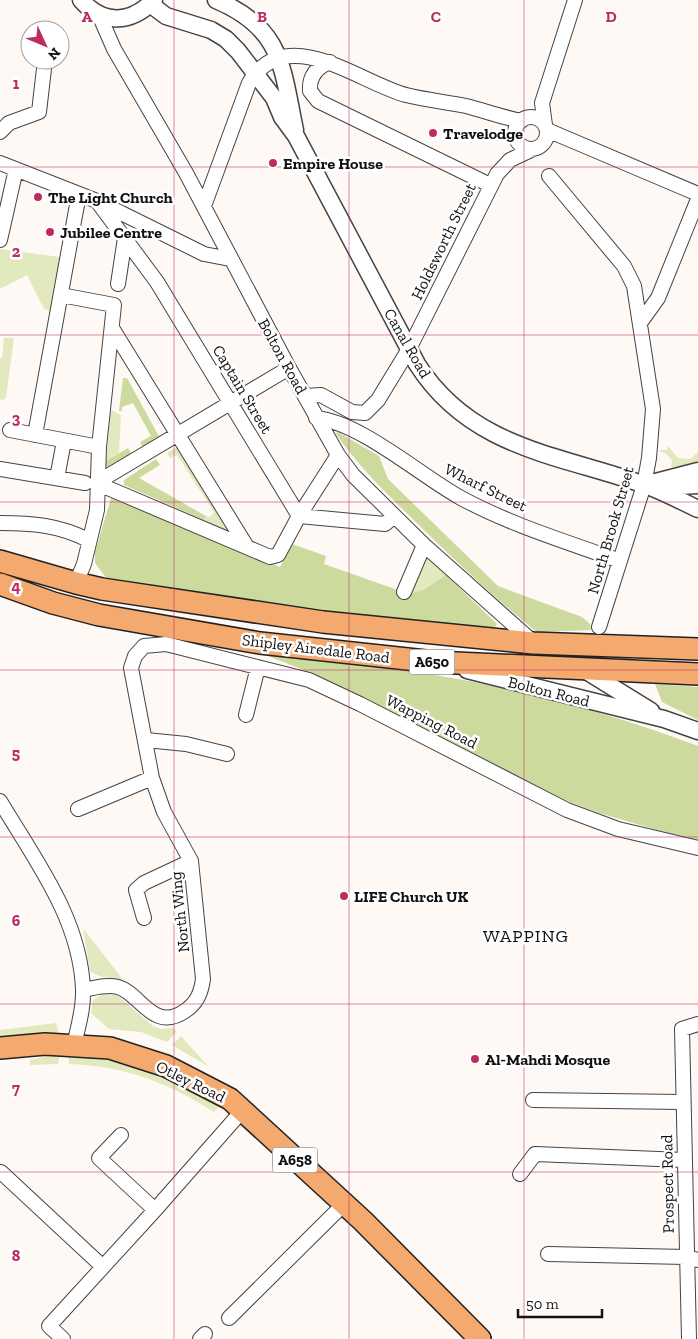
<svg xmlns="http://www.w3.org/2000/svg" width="698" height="1339" font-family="'Zilla Slab',serif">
  <rect width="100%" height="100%" fill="#fff9f5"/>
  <!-- green -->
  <path fill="#e2e9be" d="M0,249L60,257L50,311L44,309L27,275L0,289Z
    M4,338H14L6,397L3,400L0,399V358H2Z
    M111,410L121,415L119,453L106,461Z
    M180,445L231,533L204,520L206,516L210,517L214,512L177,455L170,458L167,453Z
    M668,446L678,458L690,459L698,452V464L671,467L672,460L664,452H660V450H667Z
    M426,556L446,575L425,589L409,594Z
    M83,928L124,981C111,977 101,979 90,971Z
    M103,994L117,995L153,1026L162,1029L173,1028L177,1031L167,1042L141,1032L109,1029L91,1013L93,1000Z
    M56,1023L59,1034L0,1040V1030Z
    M181,1036L209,1067L172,1045Z
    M60,1053L58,1064L30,1065V1060Z
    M68,1053L110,1057L167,1073L221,1104L214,1112C167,1082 125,1066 69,1064Z"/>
  <!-- forest -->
  <path fill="#ccda9e" d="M123,378H127L161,440L144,449L140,442L151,436L133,403L122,407V411H119Z
    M338,432L379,456L388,479L498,586L582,617L590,624L591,630L537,632C498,601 462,567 426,532C394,501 362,471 336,434Z
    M128,448L132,455L111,468L106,466V461Z
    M156,459L160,465L139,478L206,516L204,520L124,485V480Z
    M111,498L280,567L292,544L326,556L324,564L409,594L425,589L446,575L497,624L494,629L389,624L107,579L95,563V552Z
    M258,652C317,660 377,665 435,675C524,690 613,714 698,746V842L599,813L565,800L321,677Z
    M655,684L698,687V720L662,702Z"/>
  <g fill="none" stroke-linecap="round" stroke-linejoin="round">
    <defs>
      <path id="minor" d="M100,17L114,49L186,173L289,368L338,455L353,475L424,545L533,642
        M330,62C317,67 309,76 310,91L318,101L490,185
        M515 133a16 16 0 1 1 32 0a16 16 0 1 1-32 0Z
        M545,125L542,103L575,0
        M547,130L698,194
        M0,132L9,123L39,112L45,60
        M0,163L97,201L204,254L230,259
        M549,176L624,266L634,286L653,409L649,458L644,485L599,627
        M97,201L157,282L299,516L385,524L394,516
        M204,206L249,83C286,21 360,83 406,95C426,100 446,102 466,106C485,111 502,117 521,121
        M0,240L16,169
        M118,284L125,238
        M61,295L114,305L99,447L97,510L84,564L76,583
        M640,323L658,298L698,199
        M112,328L247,547
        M305,396L321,395L352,412L365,413L378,400L409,349L497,174L510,160L531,150
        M316,418C360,422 421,476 461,498C511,525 567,542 620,561
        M10,430L99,447
        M35,435L79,194
        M0,469L85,483
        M57,478L64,441
        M96,483L270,557L278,555L299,516L338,455
        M96,483L289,368
        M0,523C32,523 59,525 88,540
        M404,592L424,545
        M246,715L258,667
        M146,740L186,744L227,754
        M0,801C35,860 80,918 83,989C84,1008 78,1027 74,1045
        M78,809L152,778
        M144,918L136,890L144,883L191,861
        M83,990C94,988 107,984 118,987C140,993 153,1033 185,1011C197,1003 201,993 203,979L191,861L164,812L152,778L131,668L135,656L144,646L166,644L309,680L360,704L567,810L618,829L698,848
        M533,1100L682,1102
        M121,1135L99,1158L155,1210
        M1,1172L102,1266
        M520,1174L535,1154L683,1160
        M548,1254L686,1257L698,1260
        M229,1318L343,1205
        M63,1339L49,1326L155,1210L242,1111
        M200,1339L205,1334
        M689,1339L682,1029L698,1024"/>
      <path id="tertiary" d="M81,0C103,25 131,24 154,0
        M216,0C283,28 282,68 295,130
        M150,4L166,16L211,30L226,39L238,51L274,98L282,117L296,136L417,364C473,452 566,455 653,488C668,494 683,502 698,509
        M644,485L698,471
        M663,487L698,485
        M583,669L651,711
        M467,670L664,719L698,731"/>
      <path id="primary" d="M0,561L76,583L102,589L323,622L533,643L698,649
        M0,584L53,603L99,615L260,643L435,662L698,674
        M0,1048L45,1044L110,1048L166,1066L230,1099L363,1221L480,1339"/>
    </defs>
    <!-- minor casing -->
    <use href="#minor" stroke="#444" stroke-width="16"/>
    <!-- tertiary casing -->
    <use href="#tertiary" stroke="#444" stroke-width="19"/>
    <!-- primary casing -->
    <use href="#primary" stroke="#222" stroke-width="24"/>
    <!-- minor -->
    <use href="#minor" stroke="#fff" stroke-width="14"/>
    <!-- tertiary -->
    <use href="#tertiary" stroke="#fff" stroke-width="16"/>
    <!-- primary -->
    <use href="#primary" stroke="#f4a96f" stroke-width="21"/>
  </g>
  <!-- grid -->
  <path fill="none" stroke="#be2b61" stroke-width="1" stroke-opacity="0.55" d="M174,0V1339M349,0V1339M524,0V1339M0,167H698M0,335H698M0,502H698M0,670H698M0,837H698M0,1004H698M0,1172H698"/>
  <!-- markers -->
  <g fill="#be2b61" stroke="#fff" stroke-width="2">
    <circle cx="433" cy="133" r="5"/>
    <circle cx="273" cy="163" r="5"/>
    <circle cx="38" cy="197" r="5"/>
    <circle cx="50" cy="232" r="5"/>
    <circle cx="344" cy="896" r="5"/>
    <circle cx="475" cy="1059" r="5"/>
  </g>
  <g text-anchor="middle" stroke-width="5" stroke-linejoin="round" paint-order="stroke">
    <!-- shield labels -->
    <g fill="#fff" stroke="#585858" stroke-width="1">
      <rect x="409.5" y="649.5" width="45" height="25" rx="4"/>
      <rect x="272.5" y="1147.5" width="45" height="25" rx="4"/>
    </g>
    <g font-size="15" font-weight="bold" fill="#111">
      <text x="432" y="667">A650</text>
      <text x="295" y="1165">A658</text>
    </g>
    <!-- poi labels -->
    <g font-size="16" font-weight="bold" fill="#111" stroke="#fff" text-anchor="start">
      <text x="443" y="139">Travelodge</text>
      <text x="283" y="169">Empire House</text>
      <text x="48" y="203">The Light Church</text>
      <text x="60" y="238">Jubilee Centre</text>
      <text x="354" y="902">LIFE Church UK</text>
      <text x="485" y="1065">Al‐Mahdi Mosque</text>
    </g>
    <!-- street labels -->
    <g font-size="16" fill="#111" stroke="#fff">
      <text transform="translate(443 241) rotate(-64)" y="6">Holdsworth Street</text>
      <text transform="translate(408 343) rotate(60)" y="6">Canal Road</text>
      <text transform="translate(283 356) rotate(61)" y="6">Bolton Road</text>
      <text transform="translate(243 389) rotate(59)" y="6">Captain Street</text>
      <text transform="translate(486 487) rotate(26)" y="6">Wharf Street</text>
      <text transform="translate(610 530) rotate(-74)" y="6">North Brook Street</text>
      <text transform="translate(316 648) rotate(7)" y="6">Shipley Airedale Road</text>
      <text transform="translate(549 691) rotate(14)" y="6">Bolton Road</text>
      <text transform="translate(432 721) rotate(27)" y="6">Wapping Road</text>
      <text transform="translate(179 912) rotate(-96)" y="6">North Wing</text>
      <text transform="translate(191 1081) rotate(26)" y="6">Otley Road</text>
      <text transform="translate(667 1184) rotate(-91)" y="6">Prospect Road</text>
    </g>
    <!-- neighbourhood labels -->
    <g font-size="18" letter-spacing="1" fill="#111" stroke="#fff">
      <text x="526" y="942">WAPPING</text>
    </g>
  </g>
  <g font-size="16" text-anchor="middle" font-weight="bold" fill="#be2b61" stroke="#fff" stroke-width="5" stroke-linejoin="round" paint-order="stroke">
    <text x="87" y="22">A</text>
    <text x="262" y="22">B</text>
    <text x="436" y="22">C</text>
    <text x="611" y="22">D</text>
    <text x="16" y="89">1</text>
    <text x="16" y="257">2</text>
    <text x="16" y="424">3</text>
    <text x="16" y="592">4</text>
    <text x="16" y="759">5</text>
    <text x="16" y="926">6</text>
    <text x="16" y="1094">7</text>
    <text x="16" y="1261">8</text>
  </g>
  <!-- north arrow -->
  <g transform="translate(45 45) rotate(134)"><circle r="24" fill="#ffffff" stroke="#a0a0a0"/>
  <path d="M0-4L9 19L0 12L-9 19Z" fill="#be2b61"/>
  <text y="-8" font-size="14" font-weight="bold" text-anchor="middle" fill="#111111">N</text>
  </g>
  <!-- scale -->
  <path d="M518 1309v8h84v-8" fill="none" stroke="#111111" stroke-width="2.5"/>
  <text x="526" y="1309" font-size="15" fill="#111111" stroke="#ffffff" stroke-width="4" paint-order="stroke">50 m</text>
</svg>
